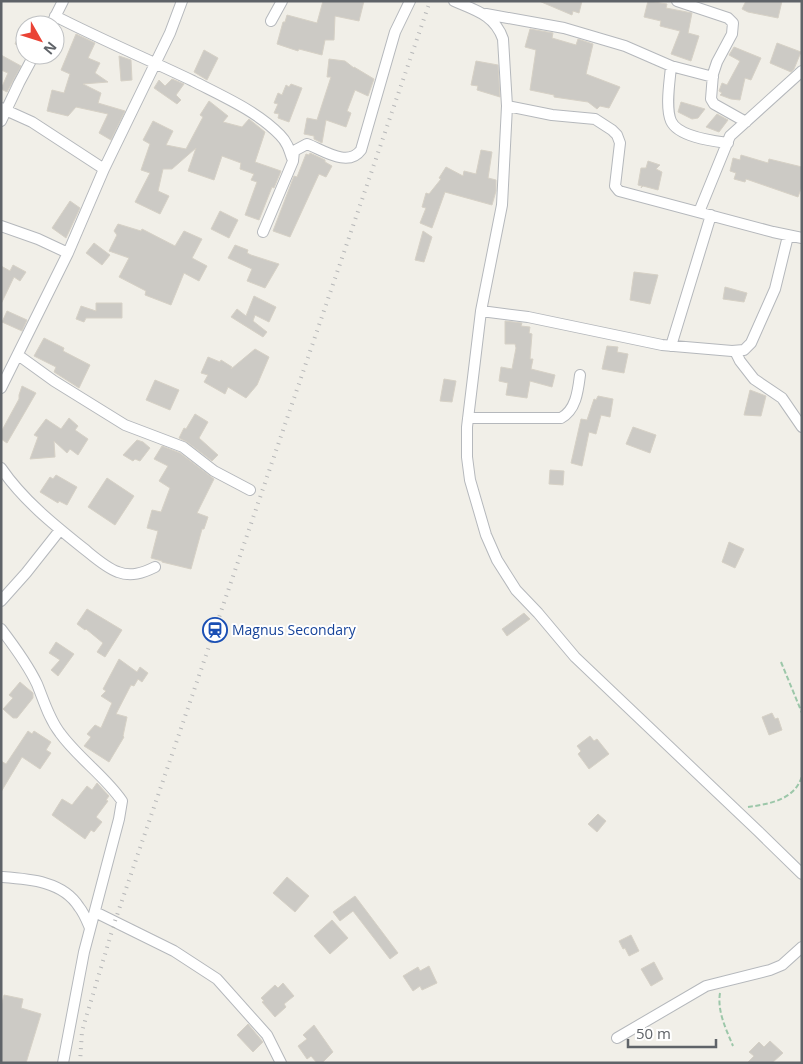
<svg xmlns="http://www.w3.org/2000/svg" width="803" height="1064" font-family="'Open Sans',sans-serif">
  <rect width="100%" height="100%" fill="#f1efe8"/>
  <!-- building -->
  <path fill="#cccac5" stroke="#d6d1c6" d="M323,1H364L359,21L335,16L334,40H325L322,55L299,49L298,51L277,44L283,22H285L287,15L317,23Z
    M539,1H582L579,13L573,11L572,15Z
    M648,1L667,4L666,8L692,13L688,33L699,36L691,61L671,54L680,31L660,26L661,21L644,17Z
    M746,1H782L778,18L748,12L742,9Z
    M25,21V49L15,44Z
    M530,29L553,33L552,38L576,45L578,39L593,44L586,74L620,87L609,108L600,106L597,109L588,102L554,97V95L530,90L536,50L525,47Z
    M76,34L95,43L88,58L100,63L95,73L108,82L83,84L101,93L98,103L125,111L111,140L99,133L108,114L76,107L68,116L47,111L52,90L64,93L70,74L61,70Z
    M777,43L801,52L794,69L791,72L770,63Z
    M734,47L761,58L751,80L745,78L740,100L731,99L720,95L722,93L719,91L722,83L727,85L740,61L729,55Z
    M204,50L218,58L207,80L194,72Z
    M1,55L21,66L7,92L1,89L8,73L1,70Z
    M119,56L131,60L132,80L121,81Z
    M329,59L345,61L354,68V67L374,79L368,96L355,90L347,111L351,113L346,127L326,120L322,143L314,139V136L304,134L307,118L317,120L331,77H327Z
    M476,61L498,65L500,97L477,90L478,86L471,85Z
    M172,79L184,84L176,95L181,100L177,104L154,88L159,80L165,86Z
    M291,84L302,88L289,122L278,118L279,114L274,113L278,104L274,103L278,93L282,95L286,85L289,87Z
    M209,101L228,116L223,122L242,127L249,119L265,132L255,162L281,171L274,188L272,187L259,220L245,215L257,182L251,180L254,174L240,169L241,163L222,156L214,180L188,171L196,148L172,169H163L158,191L169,196L160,214L135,202L150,173L141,170L150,144L143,140L153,121L173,131L166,145L186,149L203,117L200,115Z
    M681,102L705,109L698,118L692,119L678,112Z
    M717,114L728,120L719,132L706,127Z
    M481,150L492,152L488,178L496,180V191L492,205L445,192L432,228L420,223L426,208L422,207L426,193L429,194L441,179L439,178L446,167L463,176L464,171L476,174Z
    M310,153L325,160V162L332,166L326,177L319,174L290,237L273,231L294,176L297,177L306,154L309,155Z
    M741,155L768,163L769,159L802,167V186L798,197L746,179L745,182L734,179L736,173L730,171L733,158L740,160Z
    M648,161L660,165L656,169L662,172L658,190L643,186L641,188L642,186L638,185L641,168H646Z
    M70,201L80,208L66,238L52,228Z
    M220,211L238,220L229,238L211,229Z
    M118,224L141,231L142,229L175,246L184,231L202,239L192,258L207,266L199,281L184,273L171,305L145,295L146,291L119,277L129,258L109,251L117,235L114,231Z
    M423,231L432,237L424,262L415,260Z
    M94,243L110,255L102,265L86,253Z
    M235,245L248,250L247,253L251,255L279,264L265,288L247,281L252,269L228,258Z
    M13,265L26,272L20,281L14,277L1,304V266L10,271Z
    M634,272L658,275L650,304L630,300Z
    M725,287L747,293L744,302L723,299Z
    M254,296L276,307L269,322L255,315L253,321L267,332L263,337L231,317L237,309L246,316Z
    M96,303H122V318H86L84,322L76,319L81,306L96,311Z
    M7,311L27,320L22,331L2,322Z
    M505,321L522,323L521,326L530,327L529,333L532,334L530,359H533L531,369L555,375L552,387L530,381L527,398L506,395L508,383L499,381L501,367L512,369L516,348L515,344H505Z
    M44,338L64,348L63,351L90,365L79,388L54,372L56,367L34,356Z
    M607,346L618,347L617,352L628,354L624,373L602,369Z
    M255,349L269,357L257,385L246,398L228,387L225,394L204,382L208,375L201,373L208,357L220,362L221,360L232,367L231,369Z
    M444,379L456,381L452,402L440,401Z
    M155,380L179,390L170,410L146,400Z
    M22,386L36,393L7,443L1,439V432L19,399V395Z
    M750,390L766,396L761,416L744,415Z
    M598,396L613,399L610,417L601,415L596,434L589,432L582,466L571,463L581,419L587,420L594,399L596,400Z
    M195,414L208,422L199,438L218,455L212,461L187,442L179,438L184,428L186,429Z
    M69,418L78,426L75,430L88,439L78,455L70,449L67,453L54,441L55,457L30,459L38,437L34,435L46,419L61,429Z
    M633,427L656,435L650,453L626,444Z
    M137,440L143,442L150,448L140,461L135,459L133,461L123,455Z
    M162,446L180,453L214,479L197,513L208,517L204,529H202L191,569L162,562V561L151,558L158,531L147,528L152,510L161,512L170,488L159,481L168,466L154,459Z
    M550,470L564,471L563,485L549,484Z
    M56,475L77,487L67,505L59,501L58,503L40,492L50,477L53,479Z
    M107,478L134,496L115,525L88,507Z
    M729,542L744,549L735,568L722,562Z
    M87,609L122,630L105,657L97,652L103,643L86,629L85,630L77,624Z
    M524,613L530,619L507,636L502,629Z
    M56,642L74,654L58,676L51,670L60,660L49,653Z
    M119,659L137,672L140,667L148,673L142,682L138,679L134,686L131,685L116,714L127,717L123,736L124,737L109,762L84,746L91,737L87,734L95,725L101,728L112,703L101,696L106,691L103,689Z
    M20,682L33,693V698L17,718H13L3,709L13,698L9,695Z
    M772,713L775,719L778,718L782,730L769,735L762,717Z
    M28,731L32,734L34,731L51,742L46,750L51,753L40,769L22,757L1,792V761L6,764Z
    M590,736L594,741L597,739L609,754L589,769L578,754L581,751L577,746Z
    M97,783L109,796L106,800L108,801L96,817L102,822L94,832L91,830L85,839L52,815L62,799L72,805L87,786L92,790Z
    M598,814L606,821L597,832L588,824Z
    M287,877L309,896L295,912L273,893Z
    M355,896L398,953L390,959L353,911L340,921L333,912Z
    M332,920L348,938L330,954L314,936Z
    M631,935L639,951L629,956L625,948L623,949L619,941Z
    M654,962L663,979L651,986L641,969Z
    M429,966L437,983L422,990L420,986L413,991L403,976L418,967L420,971Z
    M283,983L294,996L284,1004L286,1007L275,1017L262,1002L264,1001L261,998L275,985L278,988Z
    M4,995L23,999L21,1008L41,1014L26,1063L1,1062V1007Z
    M248,1024L263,1042L253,1052L237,1035Z
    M314,1025L333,1052L322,1063H317L311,1056L307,1059L298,1046L307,1039L303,1035Z
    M770,1041L783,1053L772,1063H747L754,1056L749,1052L759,1042L764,1047Z"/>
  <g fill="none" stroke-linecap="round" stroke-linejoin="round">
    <defs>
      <path id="minor" d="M454,1C475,10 495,15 503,39L507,106L502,205L481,311L467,427V457L470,480L486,535L497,560L516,590L538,613L575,657L758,831L802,874
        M677,1L728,18L733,23L732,34L717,62L713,74L711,99L714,104L746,122
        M486,14L564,28L625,46L671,66L713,77
        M55,16C100,39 147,59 193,81C222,96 257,111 280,135C287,142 289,149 292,158
        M271,21L282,1
        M51,25L63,1
        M671,66C670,80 665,107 671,121C678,137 713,141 728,143
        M507,106L552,115L595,119L612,130L617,135L620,143L615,186L619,191L773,232L802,238
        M1,108L32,122L104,169
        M1,121L19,83L34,55
        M699,212L730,136L802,71
        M1,226L38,239L68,253
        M263,232L293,161L294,151L307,144C323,150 348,168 361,150L395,32L410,1
        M481,311L528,317L662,345L732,351L744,350L751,343L775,289L788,236
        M671,346L711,215
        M735,351L740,361L754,379L782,398L802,427
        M18,355L54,381L125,425L183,447L214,471L250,490
        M1,388L68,253L104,169L170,33L182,1
        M468,418H561C576,410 578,391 580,375
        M1,468C23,500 53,524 83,548C93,556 106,568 118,572C131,577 143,573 155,567
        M1,601L26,573L60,530
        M1,629C14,646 28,665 37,684C44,701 49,719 60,733C78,758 105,776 122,801L119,819L84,952L63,1063
        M1,877C29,879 63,881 79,907C84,913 87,921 90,928
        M95,912L174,951L217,979L267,1035L281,1063
        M617,1038L706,986L770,970L782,965L802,947"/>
    </defs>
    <!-- minor casing -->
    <use href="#minor" stroke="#b5b8bc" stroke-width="12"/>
    <!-- path -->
    <path stroke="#9cc7a9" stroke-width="2" stroke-dasharray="5 2.5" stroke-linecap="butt" d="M781,662L802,713
      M748,807C769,804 795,800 802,776
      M720,993C717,1011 726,1029 733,1046"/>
    <!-- minor -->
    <use href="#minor" stroke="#fff" stroke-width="10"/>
    <!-- rail -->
    <path stroke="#b6b7b8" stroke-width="4" stroke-dasharray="1 6" stroke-linecap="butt" d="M80,1063L82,1031L115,921L430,1"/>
  </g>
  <!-- icons -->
  <defs>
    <symbol id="station-ring" viewBox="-11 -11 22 22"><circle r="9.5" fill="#fff" stroke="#1a4fb4" stroke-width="1.5"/><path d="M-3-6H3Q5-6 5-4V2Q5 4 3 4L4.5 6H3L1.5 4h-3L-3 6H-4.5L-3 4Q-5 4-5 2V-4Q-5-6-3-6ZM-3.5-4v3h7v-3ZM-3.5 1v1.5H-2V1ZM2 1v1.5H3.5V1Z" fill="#1a4fb4"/></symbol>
  </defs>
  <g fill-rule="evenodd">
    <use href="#station-ring" x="201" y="616" width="28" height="28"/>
  </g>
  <g text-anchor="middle" stroke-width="4" stroke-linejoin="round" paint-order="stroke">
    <!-- transit labels -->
    <g font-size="14" fill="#164399" stroke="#fff" text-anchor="start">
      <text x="232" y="635">Magnus Secondary</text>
    </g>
  </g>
  <!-- border -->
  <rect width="803" height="1064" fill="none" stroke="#5f6368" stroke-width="5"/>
  <!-- north arrow -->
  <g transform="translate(40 40) rotate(129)"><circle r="24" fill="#ffffff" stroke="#bfc1c3"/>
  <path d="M0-4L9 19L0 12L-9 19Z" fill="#ea4335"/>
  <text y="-8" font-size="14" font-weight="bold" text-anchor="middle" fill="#5f6368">N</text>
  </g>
  <!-- scale -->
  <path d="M628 1039v8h88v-8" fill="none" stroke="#5f6368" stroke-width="2.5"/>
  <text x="636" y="1039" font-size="15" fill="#5f6368" stroke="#ffffff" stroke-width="4" paint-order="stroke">50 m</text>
</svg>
